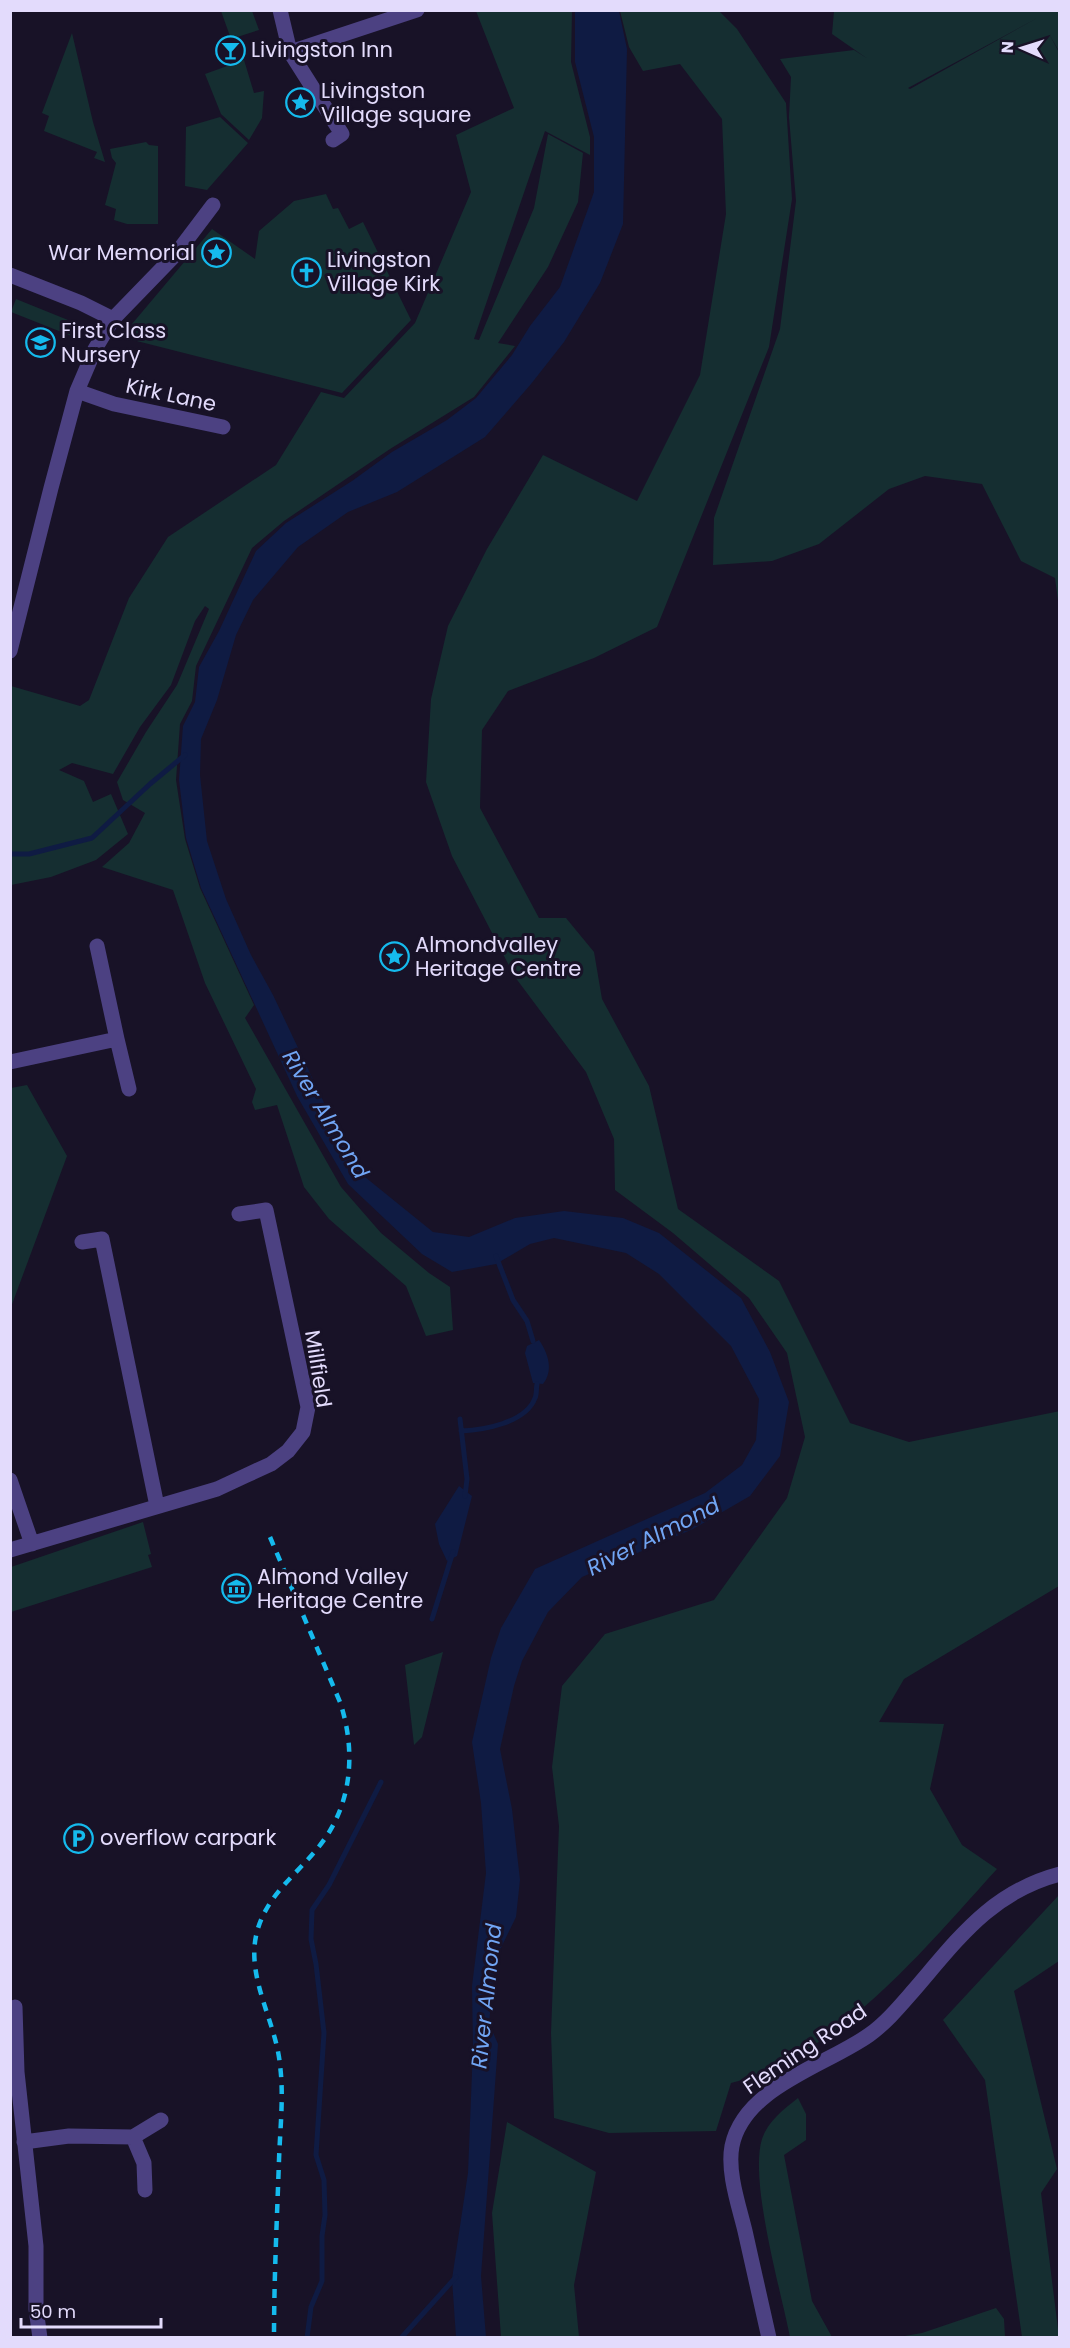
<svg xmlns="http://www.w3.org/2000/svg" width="1070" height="2348" font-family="Poppins,sans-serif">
  <rect width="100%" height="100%" fill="#181227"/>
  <!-- green -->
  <path fill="#152e31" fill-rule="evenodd" d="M221,11H252L259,30L231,39Z
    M476,11H572L571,62L590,137V155L545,131L474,339L479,340L534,208L548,134L583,153L578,202L548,267L498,343L515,346L474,397L390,449L284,521L252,548L196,666L192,701L180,724L176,780L185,839L200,888L254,1005L245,1018L341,1187L381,1233L429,1273L450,1287L453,1330L426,1336L406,1286L329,1219L304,1187L277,1105L255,1110L252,1102L256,1089L205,983L173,890L102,867L129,843L145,813L123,800L117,782L146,732L177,685L209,609L205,606L195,621L171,685L140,727L113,774L72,763L59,770L84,781L93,802L111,794L128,834L96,860L51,877L11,885V686L80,706L89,700L129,598L168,537L276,465L321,392L344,398L415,323L471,192L456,135L514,108Z
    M620,11H719L737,29L786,103L792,199L769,347L657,627L594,658L508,691L482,730L480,808L539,918H566L594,952L602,999L649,1086L678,1209L779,1281L850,1423L909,1442L1060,1411L1059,1586L904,1679L879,1722L944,1724L930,1789L962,1845L997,1869C923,1950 840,2054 731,2083L716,2131L609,2133L554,2118L551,2033L559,1826L552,1767L562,1686L605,1634L714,1600L787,1498L805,1437L787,1353L749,1298L673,1233L615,1190L614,1139L586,1072L515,977L452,856L426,782L431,699L448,626L487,549L543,455L637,501L700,375L726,214L722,119L680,64L643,71L629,47Z
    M834,11H1059V51L1049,34L1060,54L1059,608L1055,578L1021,561L982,484L925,476L889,489L819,544L772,561L713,565L714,518L780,329L796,201L789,117L791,77L780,59L854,50L868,59L832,34ZM1039,17L910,89L908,88Z
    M72,33L93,122L105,162L94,158L97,152L44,131L49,116L42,113Z
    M244,60L254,93L264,91L262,118L249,140L221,114L205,74Z
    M220,117L248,143L207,190L185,186L186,127Z
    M146,142L149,145L158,146V224H127L114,220L116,209L105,205L116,163L112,158L110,149Z
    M326,194L333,209L338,208L349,229L363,222L411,320L342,393L121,337L212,229L255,259L259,231L294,201Z
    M16,299L68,320L78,329L79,339L11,312Z
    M27,1085L67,1156L11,1307V1088Z
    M143,1522L151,1554L148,1555L152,1567L11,1612V1567Z
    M443,1652L422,1737L414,1745L405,1665Z
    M1059,1895V1961L1014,1991L1057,2169L1041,2193L1059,2337H1022L985,2080L943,2020Z
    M798,2098L806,2114V2140L784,2155L812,2301L832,2337H790C781,2291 749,2181 762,2139C768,2121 784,2109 798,2098Z
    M507,2122L596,2172L574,2285L579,2337H501L492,2213Z
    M996,2308L1004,2319L1005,2337H899L922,2333Z"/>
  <!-- water -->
  <path fill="#0f1b43" d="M575,11H619L627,49L623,224L600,283L564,342L531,384L485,437L397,492L348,512L298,547L253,600L236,635L217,700L201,739L200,775L207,841L226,899L251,955L273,995L336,1128L365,1177L433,1232L469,1237L515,1218L564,1211L623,1218L659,1233L741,1298L770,1352L789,1402L780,1456L750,1496L693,1529L582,1577L548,1612L522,1661L514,1686L500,1749L512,1809L520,1880L516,1917L496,1958L489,2023L498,2044L481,2276L486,2337H456L452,2279L468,2173L473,2047L472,1986L486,1873L481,1803L472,1742L491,1658L501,1628L535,1569L705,1493L742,1465L756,1440L759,1399L731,1346L659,1274L626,1253L554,1238L530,1244L496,1264L452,1272L422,1254L348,1184L297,1096L201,888L186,838L179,780L183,726L195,702L199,667L219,631L256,551L286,523L352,481L392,452L447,420L476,398L512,355L530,326L560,287L594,192V137L575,62Z
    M539,1340C548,1353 554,1370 543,1384L533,1383L525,1353L527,1346Z
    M459,1486L472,1496L457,1556L447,1561L439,1544L435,1524Z"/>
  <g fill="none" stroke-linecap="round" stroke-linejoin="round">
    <!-- stream -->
    <path stroke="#0f1b43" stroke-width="5" d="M10,854H29L92,838L150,784L185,755
      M496,1256L513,1300L527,1321L533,1341
      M460,1419L467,1479L465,1496
      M461,1431C483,1430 526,1423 535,1398C537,1394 536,1388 537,1384
      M432,1619L453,1552
      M307,2338L311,2307L322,2281V2236L325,2215L324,2180L316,2155L324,2033L316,1964L311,1939L312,1910L329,1885L381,1782
      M401,2338L456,2277"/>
    <!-- street -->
    <path stroke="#4c4182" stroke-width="15" d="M280,10L290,52L342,134L333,140
      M290,52L417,10
      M10,275L81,303L113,319
      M77,391L114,404L223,427
      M10,651L51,488L77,391L95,349L113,319L176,254L213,205
      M97,946L117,1039
      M10,1062L117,1039L129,1089
      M82,1242L102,1239L157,1506
      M10,1480L32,1544
      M10,1550L217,1489L247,1475L271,1464L288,1451L303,1432L308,1407L266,1210L239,1214
      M15,2007L17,2072L36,2246V2309L40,2338
      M133,2137L144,2163L145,2190
      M24,2142L69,2136L133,2137L161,2120
      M769,2338C761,2302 753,2267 745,2231C739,2206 727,2172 732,2146C744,2087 825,2066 869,2035C886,2023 900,2006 914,1990C958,1939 991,1892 1060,1874"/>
    <!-- rail -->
    <path stroke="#15baed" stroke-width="4.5" stroke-dasharray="9 8" stroke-linecap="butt" d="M270,1537L340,1702C355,1747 353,1797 326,1837C303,1871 265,1893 256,1936C247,1980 276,2022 280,2065C284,2096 280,2129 279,2160C277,2219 274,2278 274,2338"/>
  </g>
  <!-- icons -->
  <defs>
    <symbol id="bar-ring" viewBox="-11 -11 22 22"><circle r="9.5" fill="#181227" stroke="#15baed" stroke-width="1.5"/><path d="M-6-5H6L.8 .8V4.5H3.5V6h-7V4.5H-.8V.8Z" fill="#15baed"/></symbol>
    <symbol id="sight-ring" viewBox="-11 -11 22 22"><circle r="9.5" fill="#181227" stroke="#15baed" stroke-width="1.5"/><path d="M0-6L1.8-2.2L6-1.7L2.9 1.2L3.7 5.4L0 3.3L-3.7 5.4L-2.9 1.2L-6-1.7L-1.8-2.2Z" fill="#15baed"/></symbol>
    <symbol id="church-ring" viewBox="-11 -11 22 22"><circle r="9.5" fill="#181227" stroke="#15baed" stroke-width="1.5"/><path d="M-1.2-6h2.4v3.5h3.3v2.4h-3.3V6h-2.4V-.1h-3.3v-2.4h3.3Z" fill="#15baed"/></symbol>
    <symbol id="school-ring" viewBox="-11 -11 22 22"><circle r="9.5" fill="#181227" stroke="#15baed" stroke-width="1.5"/><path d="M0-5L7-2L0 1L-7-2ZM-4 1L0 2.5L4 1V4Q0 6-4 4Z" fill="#15baed"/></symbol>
    <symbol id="museum-ring" viewBox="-11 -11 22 22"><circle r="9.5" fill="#181227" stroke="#15baed" stroke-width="1.5"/><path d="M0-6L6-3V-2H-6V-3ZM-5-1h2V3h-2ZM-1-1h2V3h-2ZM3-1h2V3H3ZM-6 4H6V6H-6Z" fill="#15baed"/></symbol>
    <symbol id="parking-ring" viewBox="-11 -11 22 22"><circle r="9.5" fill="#181227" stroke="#15baed" stroke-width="1.5"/><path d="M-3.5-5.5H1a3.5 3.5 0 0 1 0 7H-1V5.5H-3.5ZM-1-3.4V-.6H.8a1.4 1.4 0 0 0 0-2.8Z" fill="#15baed"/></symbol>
  </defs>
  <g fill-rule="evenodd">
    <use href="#bar-ring" x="214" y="34" width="33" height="33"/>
    <use href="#sight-ring" x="284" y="86" width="33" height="33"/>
    <use href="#sight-ring" x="200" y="236" width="33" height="33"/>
    <use href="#church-ring" x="290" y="256" width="33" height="33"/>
    <use href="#school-ring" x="24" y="326" width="33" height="33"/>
    <use href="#sight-ring" x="378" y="940" width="33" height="33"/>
    <use href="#museum-ring" x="220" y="1572" width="33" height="33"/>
    <use href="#parking-ring" x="62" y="1822" width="33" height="33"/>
  </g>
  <g text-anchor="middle" stroke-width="6" stroke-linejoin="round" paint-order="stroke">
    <!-- poi labels -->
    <g font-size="21" fill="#e3dbfc" stroke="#181227" text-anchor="start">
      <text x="251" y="57">Livingston Inn</text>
      <text x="321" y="98">Livingston<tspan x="321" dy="24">Village square</tspan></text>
      <text x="195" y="260" text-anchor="end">War Memorial</text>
      <text x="327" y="267">Livingston<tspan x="327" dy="24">Village Kirk</tspan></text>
      <text x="61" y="338">First Class<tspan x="61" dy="24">Nursery</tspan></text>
      <text x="415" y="952">Almondvalley<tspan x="415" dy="24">Heritage Centre</tspan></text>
      <text x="257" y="1584">Almond Valley<tspan x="257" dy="24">Heritage Centre</tspan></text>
      <text x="100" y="1845">overflow carpark</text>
    </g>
    <!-- street labels -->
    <g font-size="21" fill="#e3dbfc" stroke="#181227">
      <text transform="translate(171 395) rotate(12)" y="7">Kirk Lane</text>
      <text transform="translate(318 1369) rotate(81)" y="7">Millfield</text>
      <text transform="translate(805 2049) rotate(-34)" y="7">Fleming Road</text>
    </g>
    <!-- water labels -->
    <g font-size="22" font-style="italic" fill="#71a5f4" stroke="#181227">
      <text transform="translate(326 1114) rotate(59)" y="8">River Almond</text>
      <text transform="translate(653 1536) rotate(-27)" y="8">River Almond</text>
      <text transform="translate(486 1996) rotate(-84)" y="8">River Almond</text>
    </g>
  </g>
  <!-- border -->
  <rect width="1070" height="2348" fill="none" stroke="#e3dbfc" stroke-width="24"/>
  <!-- north arrow -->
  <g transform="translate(1022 48) rotate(273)" stroke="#181227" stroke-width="4.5" paint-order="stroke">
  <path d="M0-4.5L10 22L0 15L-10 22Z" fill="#e3dbfc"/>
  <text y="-9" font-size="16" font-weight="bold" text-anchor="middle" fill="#e3dbfc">N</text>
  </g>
  <!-- scale -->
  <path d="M21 2318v9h140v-9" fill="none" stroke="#e3dbfc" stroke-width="3"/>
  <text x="30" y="2318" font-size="18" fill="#e3dbfc" stroke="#181227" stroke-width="4.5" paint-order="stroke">50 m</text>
</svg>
